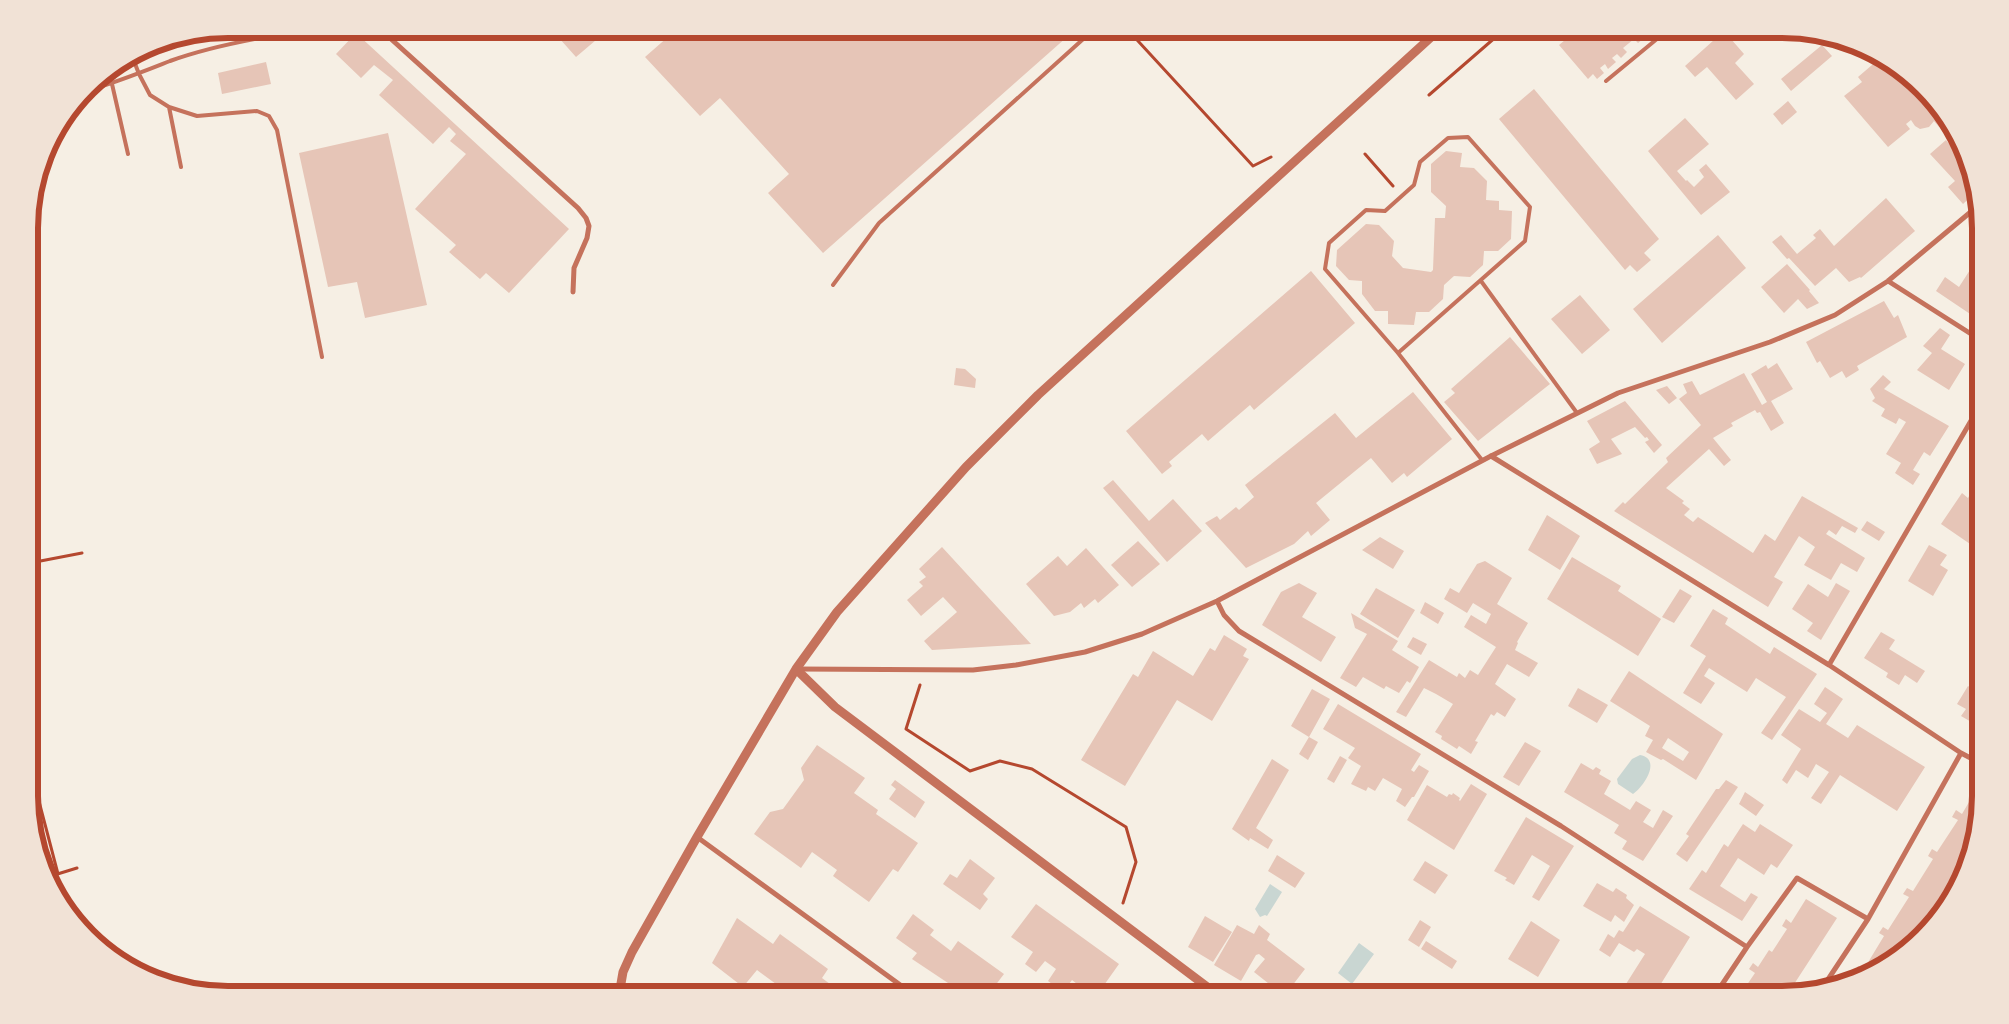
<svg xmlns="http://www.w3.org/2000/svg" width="2009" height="1024" font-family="'Alegreya Sans',sans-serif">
  <rect width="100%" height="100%" fill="#f6efe4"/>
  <!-- water -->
  <path fill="#c9d6d2" d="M1640,755C1662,759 1644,787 1633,794L1618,784L1617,779L1632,759Z
    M1270,884L1282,892L1267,916L1265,915L1260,917L1255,909Z
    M1359,943L1374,954L1352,984L1338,973Z"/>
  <!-- building -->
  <path fill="#e6c5b7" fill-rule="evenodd" d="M551,29H609L576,57Z
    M677,29H951L953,31L955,29H1076L823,253L768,193L789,174L720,98L700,116L645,57Z
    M1567,29H1572L1574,32L1577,29H1646L1640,34L1644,38L1638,43L1634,39L1623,48L1627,52L1621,58L1617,54L1612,58L1616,62L1608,69L1605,64L1600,68L1604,73L1597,79L1593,74L1588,79L1559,45L1565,40L1560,34Z
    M1759,29H1783L1770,40Z
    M1724,31L1744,54L1735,63L1754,84L1736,100L1707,67L1695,77L1685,66Z
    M356,33L569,229L509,293L486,273L480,279L449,252L456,245L415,209L466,154L450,141L456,134L449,127L433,144L379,95L393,80L374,65L361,78L336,54Z
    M1822,45L1832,56L1791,91L1781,79Z
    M1875,53L1913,78L1948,120L1939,127L1934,121L1929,127L1920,129L1915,126L1911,120L1906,124L1910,129L1888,147L1844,96L1862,82L1858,77L1879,59Z
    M266,62L271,84L222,94L218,73Z
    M1534,89L1659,239L1644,253L1651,260L1637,272L1630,265L1625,270L1499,119Z
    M1788,101L1797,112L1782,125L1773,114Z
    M1685,118L1709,144L1677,171L1686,181L1687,180L1694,187L1704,177L1699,170L1706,164L1730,192L1701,215L1648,151Z
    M388,133L427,305L365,318L357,282L328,287L299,153Z
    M1946,140L1954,150L1958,147L1975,193L1963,204L1948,187L1955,181L1930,154Z
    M1446,151L1462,153L1460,167L1474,168L1487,181L1486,200L1499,201V210L1512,211L1511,239L1498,251H1484L1483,265L1470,277L1454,276L1444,285L1443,299L1429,312H1416L1414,325L1388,324V311H1375L1362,294V281L1349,280L1336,266L1337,250L1366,224L1379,225L1394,241L1392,256L1403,268L1431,272L1433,270L1435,218H1445L1446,206L1431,192V164Z
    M1886,198L1915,231L1861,278L1860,277L1849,282L1836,268L1815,286L1789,258L1787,259L1772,242L1781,235L1797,254L1816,238L1813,235L1820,229L1834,246Z
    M1718,235L1746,268L1662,343L1633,309Z
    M1979,256L1978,313L1979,320L1936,291L1945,277L1959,287Z
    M1787,264L1810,290L1809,291L1819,303L1807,309L1798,299L1784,313L1761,287Z
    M1311,271L1355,323L1254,410L1250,405L1208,441L1202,434L1169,462L1172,466L1162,474L1126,431Z
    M1580,295L1610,330L1582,354L1551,319Z
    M1884,301L1894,318L1898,315L1907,337L1857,366L1859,370L1846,378L1842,371L1830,378L1820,361L1817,363L1806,342Z
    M1940,328L1950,335L1941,349L1965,364L1949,390L1917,370L1932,353L1923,346Z
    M1510,337L1550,384L1478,441L1444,402L1455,393L1451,389Z
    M1777,363L1793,389L1771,401L1784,423L1771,431L1760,412L1757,413L1755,410L1731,423L1733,426L1713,438L1731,460L1724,466L1709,449L1666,488L1684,501L1682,503L1690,509L1684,515L1693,522L1698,517L1753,553L1765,534L1775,541L1802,496L1858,528L1855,533L1842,526L1836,535L1829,530L1826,534L1865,558L1857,572L1841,563L1831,580L1804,565L1815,547L1799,536L1774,577L1783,582L1768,607L1614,511L1623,502L1625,504L1668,462L1666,458L1701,425L1679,399L1687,393L1683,384L1692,381L1700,395L1744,373L1762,405L1767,402L1751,374L1766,365L1768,369Z
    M956,368L965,369L976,379L975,388L954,385Z
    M1883,375L1891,382L1884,389L1949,426L1930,456L1924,452L1913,470L1920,474L1913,485L1895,473L1901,463L1886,454L1906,422L1899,418L1896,424L1881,416L1885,409L1872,401L1875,398L1870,389Z
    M1667,386L1677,398L1669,404L1656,390Z
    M1413,392L1452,439L1407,477L1404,473L1392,483L1371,458L1316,503L1330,520L1311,536L1308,531L1294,544L1246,568L1205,523L1217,516L1220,520L1236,507L1239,510L1254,497L1245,485L1335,413L1356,438Z
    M1625,401L1662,445L1654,453L1645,442L1649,440L1647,437L1645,438L1635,427L1611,439L1622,454L1597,464L1589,449L1600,442L1587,421Z
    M1979,477L1980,536L1973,546L1941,524L1962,493L1968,498Z
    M1113,480L1149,521L1173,499L1202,531L1167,562L1103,488Z
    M1547,515L1580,536L1560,570L1528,550Z
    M1867,521L1885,532L1879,541L1861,530Z
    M1380,537L1404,551L1393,569L1362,550Z
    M1138,541L1160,564L1132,587L1111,565Z
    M1929,545L1947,555L1940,565L1948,570L1933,596L1908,581Z
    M942,547L1031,644L932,650L924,641L957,612L943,597L921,616L907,600L923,586L919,582L926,577L919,569Z
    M1086,548L1119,585L1098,603L1095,599L1084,608L1081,603L1070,612L1054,616L1026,584L1058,556L1067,566Z
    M1572,557L1621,586L1618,591L1661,619L1638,656L1547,599Z
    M1485,561L1512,578L1497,604L1528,623L1517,642L1518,643L1515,650L1538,663L1529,677L1507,664L1495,684L1516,699L1505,717L1497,712L1494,716L1491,714L1475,741L1478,742L1471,754L1459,746L1457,749L1441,739L1442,736L1435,732L1453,704L1436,694L1424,688L1406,717L1396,712L1429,660L1457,677L1459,673L1465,678L1470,670L1478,675L1496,647L1464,627L1471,615L1486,624L1491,614L1473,603L1467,613L1444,599L1450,588L1459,593L1477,564Z
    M1299,583L1317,593L1302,617L1336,637L1321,662L1262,625L1281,592Z
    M1836,583L1850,591L1821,640L1807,631L1813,623L1792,609L1808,584L1828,597Z
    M1376,588L1415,610L1398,638L1360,614Z
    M1680,589L1692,596L1674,623L1662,617Z
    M1425,602L1444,613L1438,624L1420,613Z
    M1713,609L1728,618L1725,624L1770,654L1774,647L1817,674L1772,740L1761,733L1786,697L1756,678L1747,692L1709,668L1704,676L1715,683L1701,704L1683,693L1706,656L1690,646Z
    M1351,613L1398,641L1392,650L1419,667L1410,683L1407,681L1399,693L1386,686L1384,689L1363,677L1356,687L1340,678L1367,634L1355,628Z
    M1881,632L1895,640L1889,649L1925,671L1917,683L1905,675L1899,685L1886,677L1888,673L1864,658Z
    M1224,635L1247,649L1243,656L1249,659L1212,721L1177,700L1125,786L1081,760L1133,674L1138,677L1153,651L1193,676L1210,648L1215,651Z
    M1413,637L1427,644L1421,655L1407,647Z
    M1629,671L1723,734L1696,780L1663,759L1661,760L1646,752L1653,740L1645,736L1650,726L1610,701ZM1668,738L1689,752L1683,761L1662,748Z
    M1968,686L1980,694V725L1974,721L1973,723L1961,716L1966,709L1957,704Z
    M1825,687L1843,699L1826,724L1848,738L1857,725L1925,767L1897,811L1840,775L1821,804L1811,798L1829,772L1816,764L1808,778L1796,770L1787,784L1782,780L1801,749L1781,735L1799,709L1820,722L1827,713L1814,704Z
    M1578,688L1608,705L1597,723L1568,706Z
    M1312,689L1330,699L1309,737L1318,742L1308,760L1299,754L1309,737L1291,726Z
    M1338,704L1421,754L1411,770L1414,772L1419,765L1429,771L1414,797H1412L1405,807L1396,801L1402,789L1383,778L1375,791L1368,787L1366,791L1351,784L1361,766L1348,758L1355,748L1323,729Z
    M1525,742L1541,751L1519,786L1503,777Z
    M817,745L865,778L854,793L878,810L876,814L918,843L898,872L893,869L869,902L833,876L837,870L812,852L801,868L754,834L770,812L783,809L804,780L801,768Z
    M1340,756L1347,760L1334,783L1327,779Z
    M1272,759L1289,770L1256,828L1273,840L1268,849L1250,838L1249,841L1232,829Z
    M1581,763L1593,770L1596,767L1601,770L1599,774L1611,781L1604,794L1630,810L1636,801L1651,810L1643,822L1653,828L1663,810L1673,816L1643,861L1622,849L1627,841L1614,833L1619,825L1564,792Z
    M895,780L925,802L915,818L889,799L896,789L891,785Z
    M1726,780L1738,787L1687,862L1676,854L1689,836L1686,834L1716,789H1719Z
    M1471,784L1487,794L1454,850L1407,820L1427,785L1447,797L1449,794L1452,795L1453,793L1460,798L1459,800L1460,801Z
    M1745,792L1764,805L1756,816L1739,804Z
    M1972,797L1979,801L1960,885L1931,928L1892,962L1858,979L1860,975L1855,972L1858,966L1864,969L1884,936L1879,933L1883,927L1888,930L1909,897L1903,894L1907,888L1913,891L1933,859L1928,856L1932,849L1937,852L1958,820L1952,817L1956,810L1962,814Z
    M1526,817L1574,846L1539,901L1532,897L1550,866L1532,855L1514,885L1505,880L1507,878L1494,871Z
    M1743,824L1755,832L1760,824L1793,845L1777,868L1771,864L1764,875L1738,858L1720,886L1745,902L1751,893L1758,897L1742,921L1689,889L1702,870L1706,873L1724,844L1728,847Z
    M1277,855L1305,873L1295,888L1268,871Z
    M970,859L995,878L983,894L988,899L980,910L943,884L950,874L957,878Z
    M1425,861L1448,875L1435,894L1413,880Z
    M1597,883L1613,892L1616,888L1627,895L1626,898L1634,905L1624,922L1615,915L1611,922L1583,906Z
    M1806,899L1837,918L1787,995H1740L1755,973L1749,969L1753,963L1758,967L1769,950L1772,952L1787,929L1782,926L1786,919L1791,923Z
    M1036,904L1119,964L1097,995H1091L1072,980L1063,992L1048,981L1056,969L1045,961L1036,972L1025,964L1033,952L1011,937Z
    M1640,906L1690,937L1654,995H1619L1645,954L1637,949L1634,952L1619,943L1610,957L1599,950L1608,934L1614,938L1619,930L1623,932Z
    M913,914L934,930L930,935L951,951L958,941L1004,974L988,995H966L912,959L917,953L896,938Z
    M1205,916L1232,932L1213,962L1188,947Z
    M737,918L773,944L780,934L828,969L822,978L830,984L822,995H791L757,970L743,987L712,963Z
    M1420,920L1431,927L1419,947L1408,940Z
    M1531,921L1560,940L1538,977L1508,959Z
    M1237,925L1254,934L1259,925L1270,934L1267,940L1305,969L1285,995H1266L1273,987L1254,972L1265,959L1259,954L1256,955L1241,981L1214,965Z
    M1426,941L1457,961L1452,969L1421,949Z
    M1313,983L1330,995H1304Z
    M1521,986L1529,991L1527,995H1516Z
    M1128,989L1136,995H1124Z"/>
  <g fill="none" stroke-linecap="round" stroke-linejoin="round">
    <!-- path -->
    <path stroke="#b5482f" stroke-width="3" d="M1127,29L1253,166L1271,157
      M1429,95L1505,29
      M1365,154L1393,186
      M30,563L82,553
      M920,685L906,729L970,771L1000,761L1032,769L1126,827L1136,862L1123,903
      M30,767L58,874
      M51,876L77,868"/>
    <!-- service -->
    <path stroke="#c5725c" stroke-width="4" d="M132,56L139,74L150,95L169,107L197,116L257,111L269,116L277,130L322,357
      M1606,81L1669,29
      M112,84L128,154
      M86,91C115,83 142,72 170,61C203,49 237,42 271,36
      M169,107L181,167
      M1468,137L1530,207L1525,241L1398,353L1325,269L1329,243L1366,210L1385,211L1414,185L1420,162L1448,138Z
      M1481,281L1577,413
      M833,285L879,223L1091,32L1092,29
      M1398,353L1482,460"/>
    <!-- minor -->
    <path stroke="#c5725c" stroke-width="5" d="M380,29L578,208L586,218L589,226L587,238L574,268L573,292
      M1888,281L1979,339
      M1491,456L1829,665L1961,753L1980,763
      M1217,601L1224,615L1239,631L1561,826L1747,947
      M1829,665L1979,407
      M798,669L973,670L1016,665L1085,652L1142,634L1217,601L1491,456L1618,393L1770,342L1835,315L1888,281L1979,205
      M697,837L914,995
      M1821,990L1868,919L1961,753
      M1715,995L1747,947L1797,878L1868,919"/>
    <!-- tertiary -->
    <path stroke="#c5725c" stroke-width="9" d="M796,669L835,707L1218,995
      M619,995L623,972L632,952L697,837L796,669L837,612L966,467L1038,395L1440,29"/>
  </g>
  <!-- crop -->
  <path d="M0 0H2009V1024H0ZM228 38H1782A190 190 0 0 1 1972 228V796A190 190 0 0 1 1782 986H228A190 190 0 0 1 38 796V228A190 190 0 0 1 228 38Z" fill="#f1e2d6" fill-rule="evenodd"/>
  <path fill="none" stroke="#b5482f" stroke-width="6" d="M228 38H1782A190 190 0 0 1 1972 228V796A190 190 0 0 1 1782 986H228A190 190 0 0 1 38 796V228A190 190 0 0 1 228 38Z"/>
</svg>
